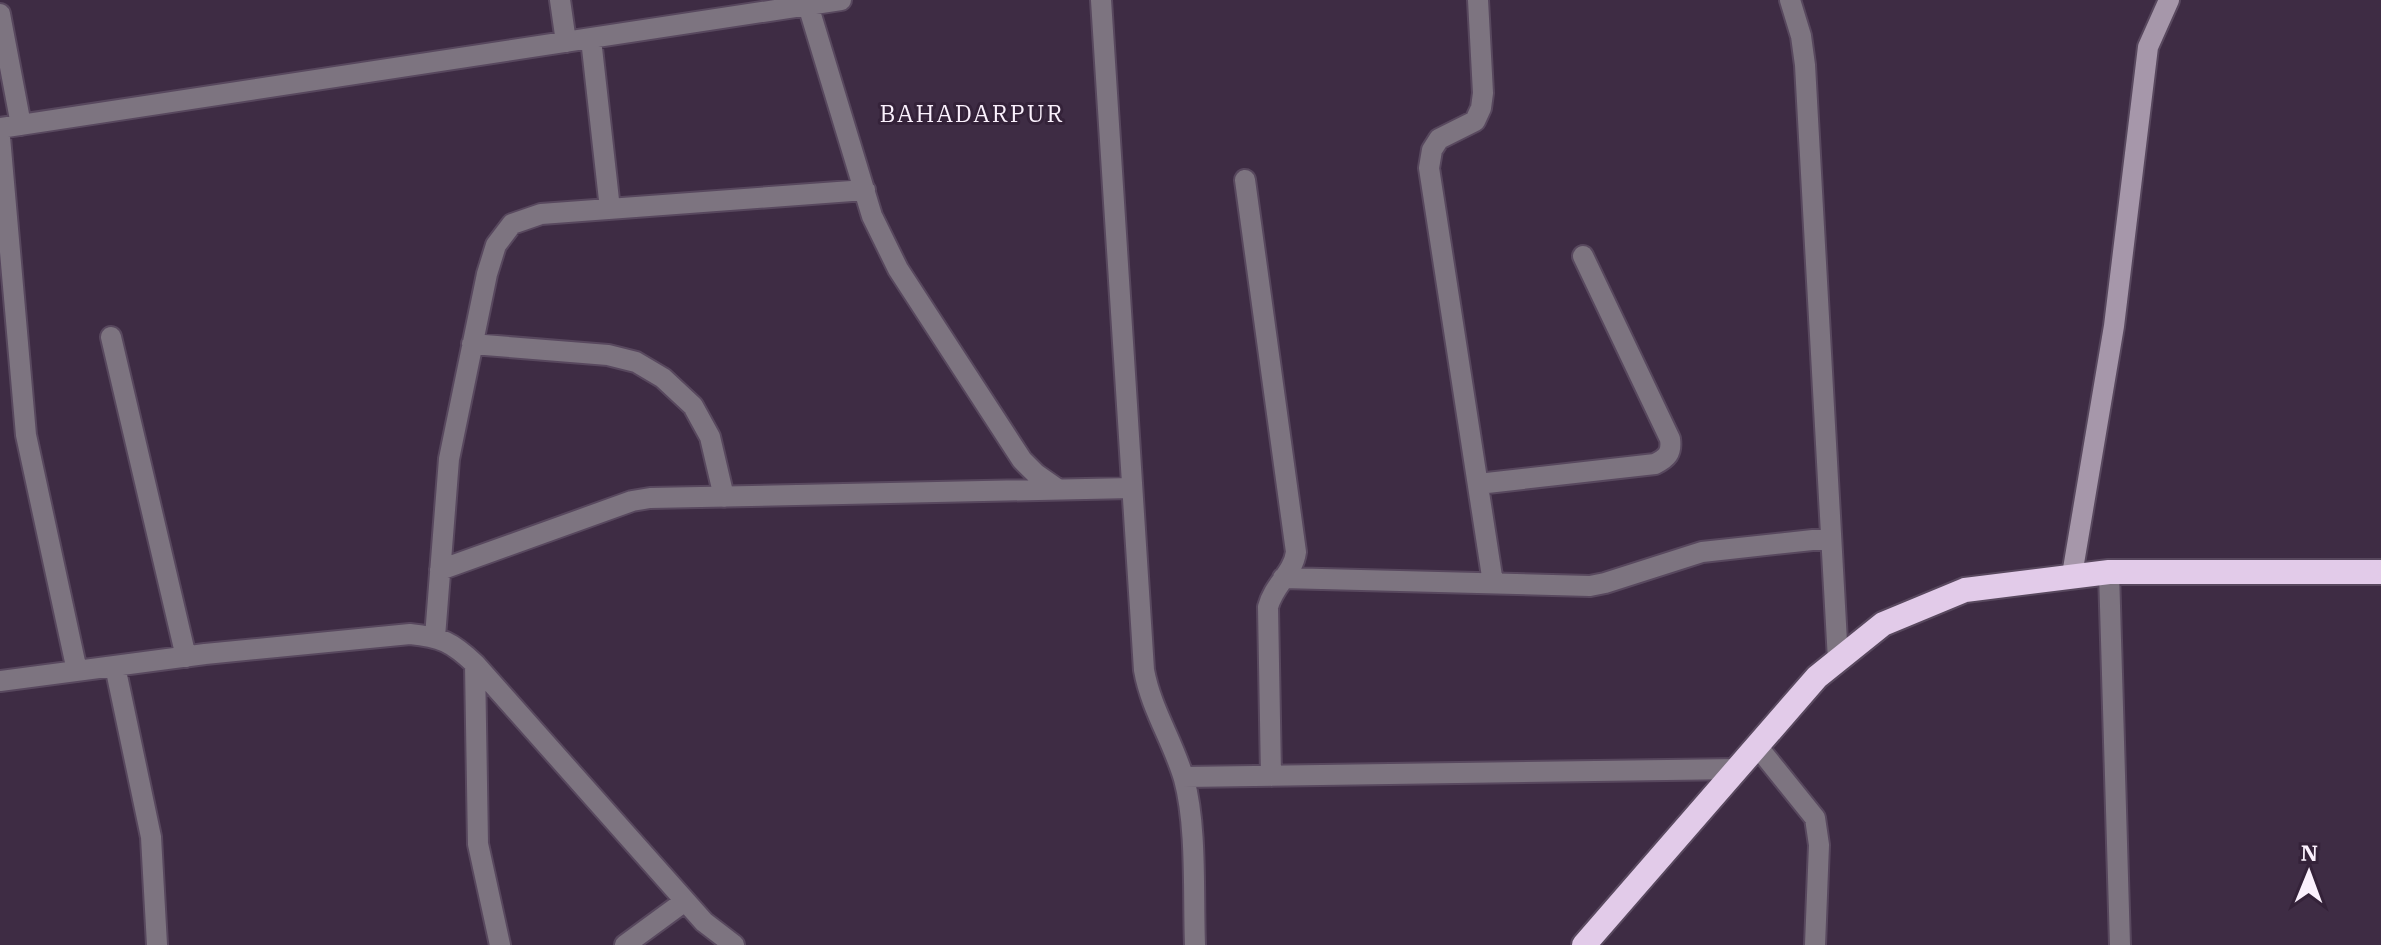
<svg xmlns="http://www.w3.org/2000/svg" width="2381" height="945" font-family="'IBM Plex Serif',serif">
  <rect width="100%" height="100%" fill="#3e2c44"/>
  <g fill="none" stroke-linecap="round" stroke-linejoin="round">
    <defs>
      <path id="street" d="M560,0L566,42
        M1101,0L1144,670C1151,709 1173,741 1184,779C1197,826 1193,896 1195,945
        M1478,0L1483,93L1481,108L1475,121L1439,139L1432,150L1429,168L1493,583
        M1790,0L1801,36L1805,65L1838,660
        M808,5L872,216L898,269L1022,460L1036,474L1056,488
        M0,14L21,125
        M591,39L610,209
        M0,128L841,0
        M0,137L26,435L77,671
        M1245,180L1296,552C1293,574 1274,584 1268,607L1271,776
        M111,337L186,657
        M472,344L608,355L636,362L663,378L693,406L710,437L724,497
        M1478,484L1655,464C1667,458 1672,453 1670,439L1583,256
        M440,570L632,501L650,498L1132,488
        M2109,572L2120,945
        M1283,578L1590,586L1605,583L1702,552L1831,538
        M435,637L449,459L487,274L496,245L512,224L541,214L865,190
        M475,664L478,844L500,945
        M115,666L151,837L157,945
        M0,681L205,654L410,634C441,637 452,642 475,664L704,922L734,945
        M1757,746L1815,818L1819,845L1815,945
        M1184,777L1738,769
        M625,945L685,901"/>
      <path id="secondary" d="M2072,575L2114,326L2148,47L2169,0"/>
      <path id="highway" d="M1584,945L1817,677L1883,624L1965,590L2109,572H2381"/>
    </defs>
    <!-- street casing -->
    <use href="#street" stroke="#58485e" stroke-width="24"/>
    <!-- secondary casing -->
    <use href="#secondary" stroke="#58485e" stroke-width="24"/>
    <!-- highway casing -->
    <use href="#highway" stroke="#58485e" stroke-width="28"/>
    <!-- street -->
    <use href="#street" stroke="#7d7480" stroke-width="20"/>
    <!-- secondary -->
    <use href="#secondary" stroke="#a697aa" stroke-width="20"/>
    <!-- highway -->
    <use href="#highway" stroke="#e2cbe9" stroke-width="24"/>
  </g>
  <g text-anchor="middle" stroke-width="6" stroke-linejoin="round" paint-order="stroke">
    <!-- quarter labels -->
    <g font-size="24" letter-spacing="2" fill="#fbf1fd" stroke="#342239">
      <text x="972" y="122">BAHADARPUR</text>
    </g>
  </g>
  <!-- north arrow -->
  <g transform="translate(2309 873) rotate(1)" stroke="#342239" stroke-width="6" paint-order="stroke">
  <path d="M0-6L14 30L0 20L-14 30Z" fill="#fbf1fd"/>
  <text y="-12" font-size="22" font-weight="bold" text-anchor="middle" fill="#fbf1fd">N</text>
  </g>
</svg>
